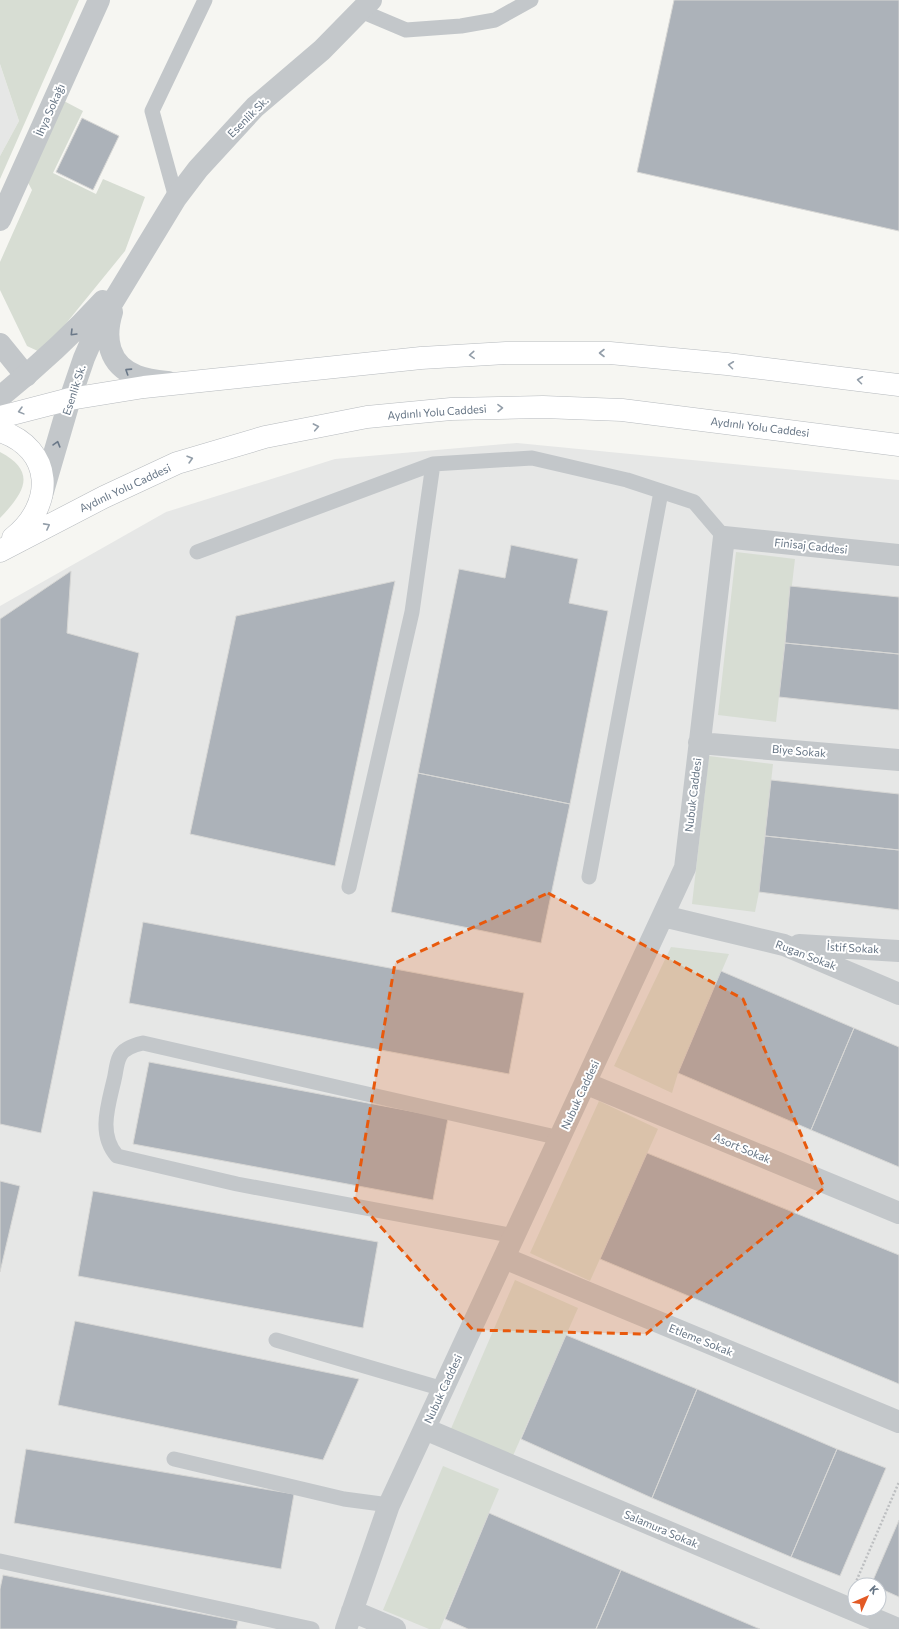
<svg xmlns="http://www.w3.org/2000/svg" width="899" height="1629" font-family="Commissioner,sans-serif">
  <rect width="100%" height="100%" fill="#f6f6f2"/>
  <!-- built -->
  <path fill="#e6e7e6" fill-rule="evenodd" d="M0,64L19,121L0,156Z
    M517,443L899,480V1629H0V606L166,512L335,459ZM855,1585H879V1609H855Z"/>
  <!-- green -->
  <path fill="#d7ddd3" d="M0,0H79L0,179V156L19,121L0,64Z
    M62,100L83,111L53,173L96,194L103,179L145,197L125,251L42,353L27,346L0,290V262L32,190L26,179Z
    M0,452C38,472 24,493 0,518Z
    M736,552L795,559L776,722L718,715Z
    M709,756L773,764L759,892L755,912L692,904Z
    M671,947L729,954L678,1073L672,1093L614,1066Z
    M599,1101L658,1129L590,1281L530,1253Z
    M515,1280L578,1308L512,1458L450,1431Z
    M443,1466L499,1489L440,1629H429L383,1610Z"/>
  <!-- building -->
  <path fill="#acb2b9" stroke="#d7d7d5" d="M674,0H899V231L637,172Z
    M82,118L119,136L93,190L56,172Z
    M511,545L578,559L569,603L608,611L570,804L418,773L459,569L505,578Z
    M71,571L67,633L139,653L41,1133L0,1124V619Z
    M395,581L335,866L190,834L236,616Z
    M790,586L899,597V654L785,643Z
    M785,643L899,654V710L779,697Z
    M418,773L570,804L541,943L391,912Z
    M771,780L899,794V850L765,836Z
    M765,836L899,850V910L759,892Z
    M143,922L524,993L509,1074L129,1003Z
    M721,971L854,1028L811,1130L678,1073Z
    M854,1028L899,1047V1167L811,1130Z
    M149,1062L448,1118L433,1200L133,1144Z
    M647,1153L899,1255V1384L600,1259Z
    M0,1181L20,1186L0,1272Z
    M93,1191L378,1242L363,1328L78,1276Z
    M75,1321L359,1379L323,1460L58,1405Z
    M566,1335L697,1389L652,1498L521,1439Z
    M697,1389L837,1449L791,1557L652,1498Z
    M26,1449L294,1494L281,1569L14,1523Z
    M837,1449L886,1468L840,1576L791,1557Z
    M489,1513L621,1570L596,1629H468L445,1619Z
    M899,1520V1597L879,1588V1585H871Z
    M621,1570L760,1629H596Z
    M3,1575L238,1621L236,1629H0V1589Z"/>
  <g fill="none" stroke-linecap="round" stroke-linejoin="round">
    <defs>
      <path id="primary" d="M0,417L70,399L144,387L421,358L506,353H610L727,364L899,385
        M0,431C54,449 55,505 13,538
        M0,551L104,497L177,463L265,437L367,417L451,409L543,407L622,410L899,445"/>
    </defs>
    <!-- primary casing -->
    <use href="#primary" stroke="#b6babe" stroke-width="23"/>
    <!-- path -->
    <path stroke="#bdbfc1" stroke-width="2.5" stroke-dasharray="2 2" stroke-linecap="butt" d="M855,1584L899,1482"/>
    <!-- service -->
    <path stroke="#c3c7ca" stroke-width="15" d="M361,11L406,30L461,26L495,20L531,0
      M176,198L152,111L205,0
      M197,552L433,464L532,458L627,480L694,502L724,537
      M589,877L661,492
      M349,887L412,612L433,464
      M515,1236L237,1184L117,1156C98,1134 108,1106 114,1080C116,1073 116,1063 120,1056C124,1048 134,1045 143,1043L560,1138
      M276,1340L443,1389
      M174,1459L344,1499L389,1505
      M0,1561L312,1629"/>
    <!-- minor -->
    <path stroke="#c3c7ca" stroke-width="22" d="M0,220L99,0
      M0,344L26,376
      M699,743L899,760
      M663,916L784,945L899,994
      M799,945L899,951
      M585,1083L899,1213
      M504,1258L899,1422
      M425,1429L898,1629
      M352,1611L395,1629
      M346,1629L389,1505L685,868L724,537L899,555"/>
    <!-- tertiary -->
    <path stroke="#c3c7ca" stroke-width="22" d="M112,312C104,338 108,365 137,376C147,380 158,381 168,382
      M0,397C37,367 71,336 103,301
      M42,495L70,399L84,358L97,328L176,198L198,169L255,107L322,50L371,0"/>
    <!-- primary -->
    <use href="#primary" stroke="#fff" stroke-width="22"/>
  </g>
  <!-- one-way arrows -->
  <defs><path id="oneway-chevron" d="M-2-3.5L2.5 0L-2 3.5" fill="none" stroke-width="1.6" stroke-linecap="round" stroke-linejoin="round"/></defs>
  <g stroke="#6a7888">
    <use href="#oneway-chevron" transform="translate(73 333) rotate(135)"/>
    <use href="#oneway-chevron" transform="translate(128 371) rotate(-147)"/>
    <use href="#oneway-chevron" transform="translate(57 444) rotate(-74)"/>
  </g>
  <g stroke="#939ea9">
    <use href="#oneway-chevron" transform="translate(602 353) rotate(-180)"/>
    <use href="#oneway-chevron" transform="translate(472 355) rotate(176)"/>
    <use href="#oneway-chevron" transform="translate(731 365) rotate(-173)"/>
    <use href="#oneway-chevron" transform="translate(860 380) rotate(-173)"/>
    <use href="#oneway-chevron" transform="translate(500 408) rotate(-1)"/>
    <use href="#oneway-chevron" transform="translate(21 411) rotate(165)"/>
    <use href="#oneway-chevron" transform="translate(316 427) rotate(-11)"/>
    <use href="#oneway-chevron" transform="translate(190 459) rotate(-16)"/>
    <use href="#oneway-chevron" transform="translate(47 526) rotate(-28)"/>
  </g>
  <!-- marked area -->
  <path fill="#e8590c" fill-opacity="0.2" stroke="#e8590c" stroke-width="3" stroke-dasharray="8 5" stroke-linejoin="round" d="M548,893L743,999L824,1188L646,1334L473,1330L355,1198L395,963Z"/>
  <g text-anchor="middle" stroke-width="4" stroke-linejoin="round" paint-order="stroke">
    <!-- street labels -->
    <g font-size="11" fill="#657484" stroke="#fff">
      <text transform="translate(50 110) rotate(-66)" y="4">İhya Sokağı</text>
      <text transform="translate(248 117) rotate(-45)" y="4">Esenlik Sk.</text>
      <text transform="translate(74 390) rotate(-72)" y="4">Esenlik Sk.</text>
      <text transform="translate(437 412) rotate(-4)" y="4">Aydınlı Yolu Caddesi</text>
      <text transform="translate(760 427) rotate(7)" y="4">Aydınlı Yolu Caddesi</text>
      <text transform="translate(125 488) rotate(-25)" y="4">Aydınlı Yolu Caddesi</text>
      <text transform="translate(811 546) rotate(6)" y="4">Finisaj Caddesi</text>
      <text transform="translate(799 751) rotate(5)" y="4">Biye Sokak</text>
      <text transform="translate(693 795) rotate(-83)" y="4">Nubuk Caddesi</text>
      <text transform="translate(853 948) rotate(3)" y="4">İstif Sokak</text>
      <text transform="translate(806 955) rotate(21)" y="4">Rugan Sokak</text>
      <text transform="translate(580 1095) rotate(-65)" y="4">Nubuk Caddesi</text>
      <text transform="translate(742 1148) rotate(23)" y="4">Asort Sokak</text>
      <text transform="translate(701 1340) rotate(22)" y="4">Etleme Sokak</text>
      <text transform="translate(443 1389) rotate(-65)" y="4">Nubuk Caddesi</text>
      <text transform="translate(661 1529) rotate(23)" y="4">Salamura Sokak</text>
    </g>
  </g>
  <!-- north arrow -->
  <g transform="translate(867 1597) rotate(45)"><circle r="19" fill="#ffffff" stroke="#c1c7ce"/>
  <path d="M0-3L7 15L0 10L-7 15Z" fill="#e35a25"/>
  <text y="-6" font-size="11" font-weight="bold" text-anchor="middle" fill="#657484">K</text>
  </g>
</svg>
